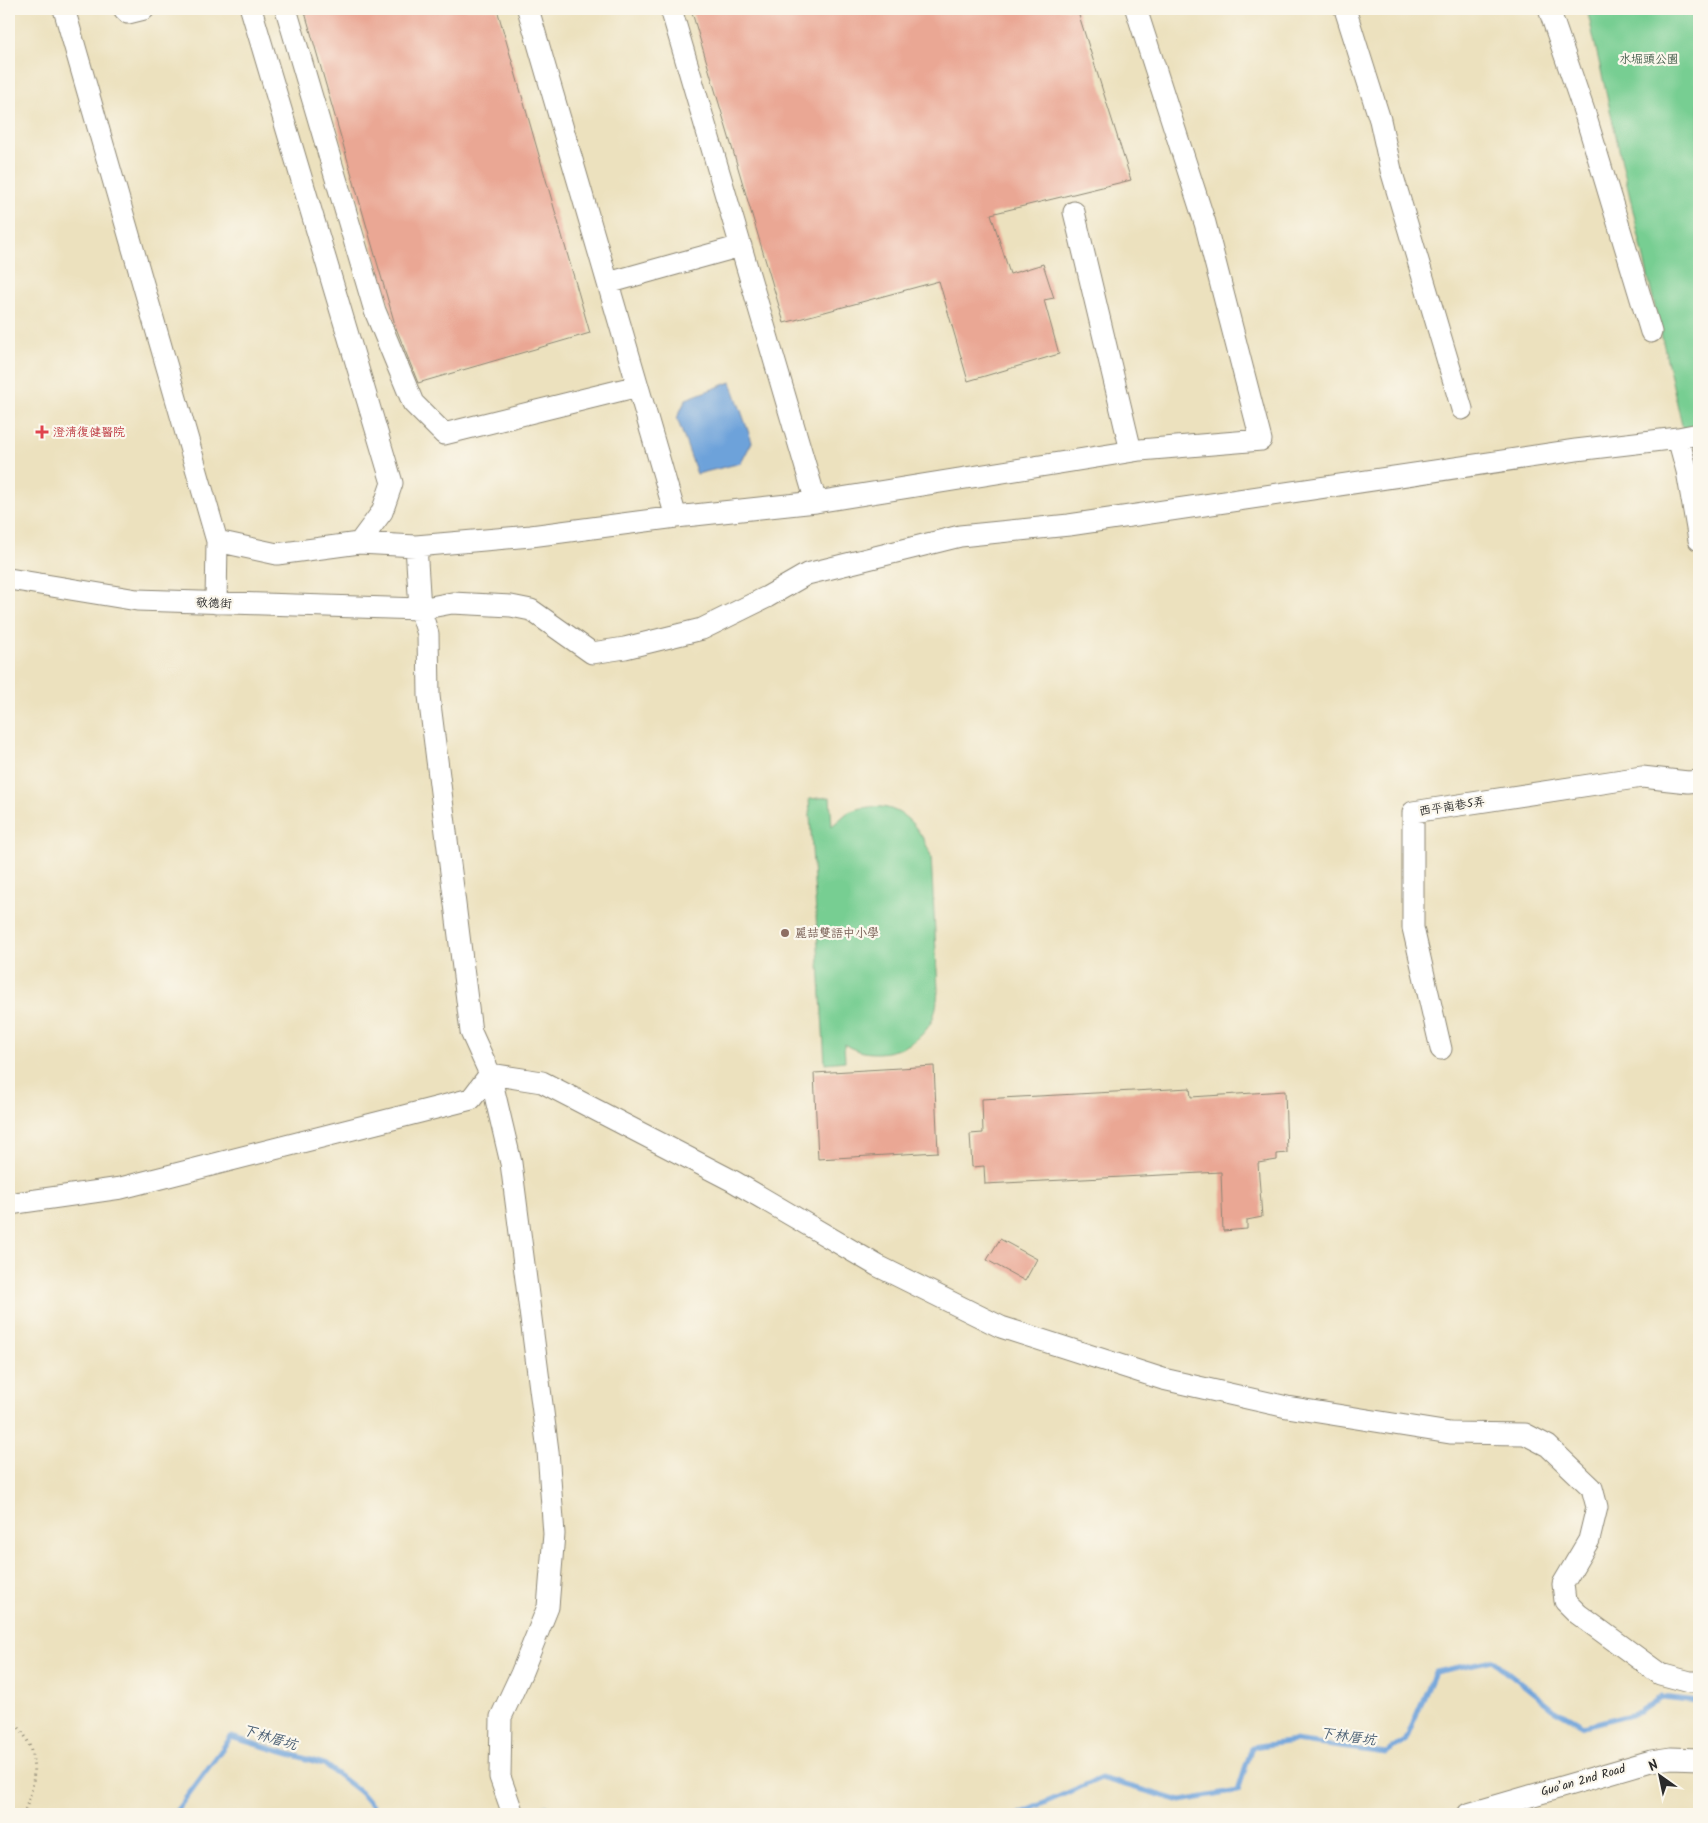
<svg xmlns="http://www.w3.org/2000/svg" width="1708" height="1823" font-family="Kalam,'LXGW WenKai TC',sans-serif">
  <rect width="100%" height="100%" fill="#fbf7ec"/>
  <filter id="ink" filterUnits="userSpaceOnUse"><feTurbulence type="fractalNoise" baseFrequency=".02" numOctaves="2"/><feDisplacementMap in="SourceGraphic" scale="10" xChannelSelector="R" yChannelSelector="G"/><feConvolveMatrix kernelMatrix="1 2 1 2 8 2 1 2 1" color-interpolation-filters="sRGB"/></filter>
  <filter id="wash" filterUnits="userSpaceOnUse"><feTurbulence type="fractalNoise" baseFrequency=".0096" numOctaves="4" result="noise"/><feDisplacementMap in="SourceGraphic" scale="20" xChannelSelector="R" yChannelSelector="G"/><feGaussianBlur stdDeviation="1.12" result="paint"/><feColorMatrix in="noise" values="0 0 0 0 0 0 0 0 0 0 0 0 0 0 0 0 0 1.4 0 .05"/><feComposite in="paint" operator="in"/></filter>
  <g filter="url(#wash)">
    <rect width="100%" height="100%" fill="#ece1be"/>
    <!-- green -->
    <path fill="#77ce92" stroke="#517c5e" d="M1587,9H1699V430L1684,434Z
      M830,797L832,826C837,822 842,817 847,813C854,809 862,808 869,807C902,803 921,829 931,856L938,990C937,1002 936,1014 930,1024C914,1052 870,1062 844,1044L845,1061L825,1063L809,799Z"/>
    <!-- water -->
    <path fill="#6da2da" stroke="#4c6682" d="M731,382L752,442L741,463L697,474L677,418L686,399Z"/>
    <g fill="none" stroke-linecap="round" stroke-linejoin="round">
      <!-- stream -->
      <path stroke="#6da2da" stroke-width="5" d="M174,1814L231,1737L324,1764L360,1792L379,1814
        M518,1814L545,1807L572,1814
        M873,1814L880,1812L907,1814
        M1019,1814L1101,1778L1181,1801L1238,1791L1252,1747L1294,1741L1386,1753L1405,1741L1435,1672L1493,1660L1552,1708L1584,1726L1639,1712L1661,1697L1699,1701"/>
    </g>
    <g id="blocks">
      <!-- building -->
      <path fill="#eaa794" d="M304,9H497L590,333L418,383L396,328Z
        M691,9H1077L1131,180L991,214L1010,274L1043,264L1054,298L1044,300L1059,354L968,381L939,281L784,323Z
        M934,1066L938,1152L818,1159L814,1073Z
        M1190,1088L1191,1097L1285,1091L1287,1153L1277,1154V1160L1258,1163L1262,1217L1247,1220V1229L1223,1231L1221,1172L985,1184L984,1166L972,1167L970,1134L983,1133L982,1099Z
        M1000,1239L1037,1259L1025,1281L987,1260Z"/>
    </g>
  </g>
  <g filter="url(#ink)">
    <use href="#blocks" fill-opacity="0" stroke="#8c8674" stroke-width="1"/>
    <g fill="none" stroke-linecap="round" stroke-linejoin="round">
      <defs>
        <path id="minor" d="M64,9L217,541L216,603
          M124,9L128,13L144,9
          M286,9L375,311L413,403L444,434L638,386
          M528,9L676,517
          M671,9L816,502
          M1136,9L1205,223L1261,440L1140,450L816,502L676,517L531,536L416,546L420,609L428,634L429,696L471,1032L490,1074L542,1082L733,1181L878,1266L1001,1327L1163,1379L1287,1407L1450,1433L1525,1434L1548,1446L1592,1488L1597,1507L1589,1540L1563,1584L1565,1601L1578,1614L1660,1674L1690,1682H1699
          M1345,9L1380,120L1391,170L1462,409
          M1549,9L1585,114L1651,332
          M1074,212L1131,451
          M608,283L741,246
          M1678,438L1687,471L1699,540
          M217,541L277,554L359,543L382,512L392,483L251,9
          M359,543L416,546
          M9,579L137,600L420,609L452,603L511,606L531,610L592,653L625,648L702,629L767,597L807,574L960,536L1069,525L1576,450L1678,438L1699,434
          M1441,1049L1413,928V812L1642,777L1688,782L1699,781
          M490,1074L511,1163L548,1451L554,1534L548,1607L521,1674L501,1717L500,1777L513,1814
          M9,1204L121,1188L471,1099L490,1074
          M1468,1814L1651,1761L1671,1758L1699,1759"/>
      </defs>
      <!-- minor casing -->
      <use href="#minor" stroke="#8c8674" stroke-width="23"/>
      <!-- path -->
      <path stroke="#8c8674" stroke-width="3" stroke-dasharray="1 4" stroke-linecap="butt" d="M9,1717L12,1719C17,1726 25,1734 28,1742C38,1766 34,1791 23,1814"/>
      <!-- minor -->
      <use href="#minor" stroke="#fff" stroke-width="21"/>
    </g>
  </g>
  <!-- markers -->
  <path fill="#e0444e" stroke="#fbf7ec" stroke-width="2" d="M39.5 424.5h5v5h5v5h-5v5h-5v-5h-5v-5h5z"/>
  <circle fill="#8d6e63" stroke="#fbf7ec" stroke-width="2" cx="785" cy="933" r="5"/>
  <g text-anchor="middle" stroke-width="4.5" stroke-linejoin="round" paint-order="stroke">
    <!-- park labels -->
    <g font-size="12" fill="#425c4a" stroke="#fbf7ec">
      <text x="1649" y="63">水堀頭公園</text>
    </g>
    <!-- health labels -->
    <g font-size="12" fill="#be3a42" stroke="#fbf7ec" text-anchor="start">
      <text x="53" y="436">澄清復健醫院</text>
    </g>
    <!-- street labels -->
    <g font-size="12" fill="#2b2b2b" stroke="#fbf7ec">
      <text transform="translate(214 603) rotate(2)" y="4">敬德街</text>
      <text transform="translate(1452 806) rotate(-9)" y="4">西平南巷5弄</text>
      <text transform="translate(1583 1780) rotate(-16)" y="4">Guo’an 2nd Road</text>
    </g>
    <!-- education labels -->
    <g font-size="12" fill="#785e54" stroke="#fbf7ec" text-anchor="start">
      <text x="795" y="937">麗喆雙語中小學</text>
    </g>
    <!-- water labels -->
    <g font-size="14" font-style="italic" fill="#455b71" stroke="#fbf7ec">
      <text transform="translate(1348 1736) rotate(8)" y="5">下林厝坑</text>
      <text transform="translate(270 1737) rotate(17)" y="5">下林厝坑</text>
    </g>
  </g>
  <!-- margin -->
  <rect width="1708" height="1823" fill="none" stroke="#fbf7ec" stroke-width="30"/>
  <!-- north arrow -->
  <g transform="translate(1660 1776) rotate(327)" stroke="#fbf7ec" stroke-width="4" paint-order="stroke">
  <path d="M0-4L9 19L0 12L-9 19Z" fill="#2b2b2b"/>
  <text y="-8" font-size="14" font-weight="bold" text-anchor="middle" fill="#2b2b2b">N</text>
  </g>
</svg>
